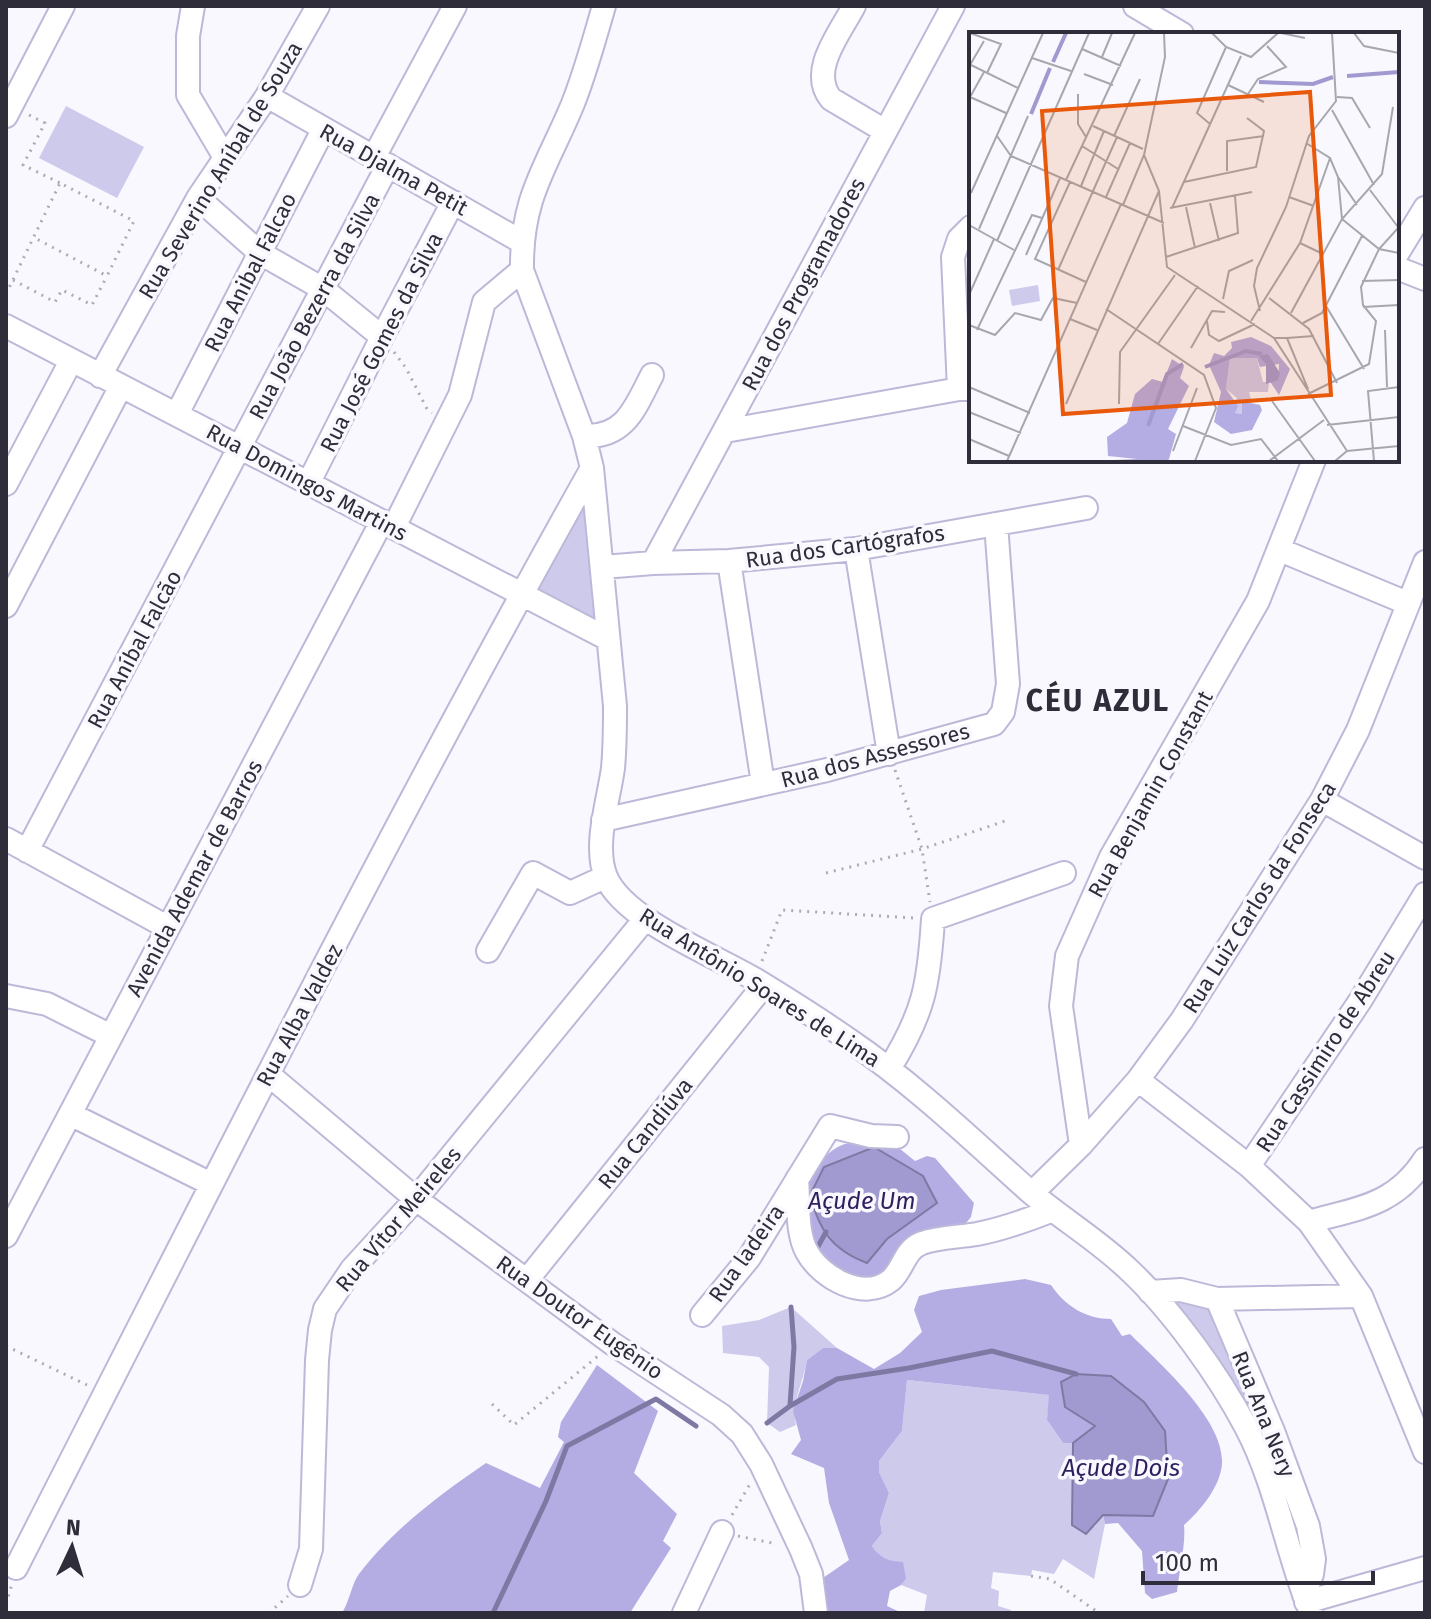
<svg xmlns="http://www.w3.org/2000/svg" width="1431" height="1619" font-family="'Fira Sans',sans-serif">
  <rect width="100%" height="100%" fill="#f8f8fe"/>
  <!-- green -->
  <path fill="#cecaec" d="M66,106L144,147L117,198L39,158Z
    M592,468L608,639L521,593Z
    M1160,1293L1207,1303L1305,1535L1301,1547L1280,1480Z
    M791,1307L837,1348H823L807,1360C803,1383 791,1404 796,1425L780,1432L767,1423L769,1367L759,1357L723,1353L722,1326L759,1320Z
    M907,1380L1050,1395L1047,1420L1063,1443H1073L1072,1525L1095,1526L1103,1515L1105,1524L1094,1579L1063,1559L1054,1574L1032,1570L1031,1576L993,1572L991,1588L999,1591L998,1606L1011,1610V1613H924L927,1595L901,1585L906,1579C895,1567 880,1559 872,1546L882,1533L880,1521L889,1493L879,1472V1461L902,1431Z"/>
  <!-- forest -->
  <path fill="#b3ade4" d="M889,1140L915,1161L927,1156L935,1158L974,1203L971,1217L961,1229L897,1259L879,1278L860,1281L826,1265L812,1235L805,1185C832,1142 839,1141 889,1140Z
    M1025,1279L1051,1285C1065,1306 1086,1319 1111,1319L1122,1336L1130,1334C1159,1363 1224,1419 1222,1463C1221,1486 1200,1511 1184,1525C1186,1544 1179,1572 1177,1592L1152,1599L1145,1593L1142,1551L1118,1523L1105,1524L1103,1515L1153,1516L1111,1376L1076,1374L1061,1382L1096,1426L1073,1443H1063L1047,1420L1049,1395L907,1380L902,1431L879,1461V1472L889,1493L880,1521L882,1533L872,1546C881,1559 888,1561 903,1562L906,1579L901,1585L890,1591L887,1606L902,1613H823L820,1580L849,1560L829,1503L824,1468L791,1454L801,1440L793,1411L803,1381L807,1360L823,1348H837L874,1369L900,1353L922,1332L914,1310L919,1296L941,1290Z
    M597,1365L658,1411L634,1473L677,1514L663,1541L671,1548L630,1613H342C350,1600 352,1583 359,1574C393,1529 441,1494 486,1463L540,1488L564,1442L558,1437L561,1422Z"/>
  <!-- water -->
  <path fill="#a19ad0" stroke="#7e79a3" stroke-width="2" d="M874,1147L923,1176L937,1203L887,1239L867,1263C832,1250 819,1230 810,1195L824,1167Z
    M1076,1374L1111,1376L1144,1402L1165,1431L1168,1479L1153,1516L1103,1515L1086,1534L1072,1525L1073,1443L1095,1426L1065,1407L1061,1382Z"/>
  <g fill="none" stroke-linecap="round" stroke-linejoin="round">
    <!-- stream -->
    <path stroke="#7e79a3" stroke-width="5" d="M815,1252L826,1232
      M790,1405L794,1347L791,1307
      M767,1423L790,1406L837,1379L909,1368L992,1351L1076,1374
      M493,1613L546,1501L567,1446L656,1399L696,1426"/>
    <defs>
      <path id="minor" d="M193,6L188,36V95L224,156
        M854,6C840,33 808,71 831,99L885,131
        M1135,6L1182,34
        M267,96L522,242
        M6,116L63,6
        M374,157L455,6
        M198,198L260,253L323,289L382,337
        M1397,254L1425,208
        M1397,268L1425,279
        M522,270L584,436L592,468L615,706C615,727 615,747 613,768C609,799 593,846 606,877C624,920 716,956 756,980C787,999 819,1019 849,1040C914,1084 970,1138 1028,1190C1060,1218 1098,1240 1129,1270C1172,1310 1219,1376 1246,1427C1277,1486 1286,1552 1311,1613
        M6,326L608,639
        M100,376L198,198L267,96L318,6
        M959,389L953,257L959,239L971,227
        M177,414L323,130
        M725,431L959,389H971
        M584,436C625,438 635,408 652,375
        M309,482L382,337L453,202
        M6,484L71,361
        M394,527L460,395L484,302L522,270C521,198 545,170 572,106C585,74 594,40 604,6
        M856,549L889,754
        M1280,550L1407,603
        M729,561L763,784
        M653,563L953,6
        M603,567L653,563L729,561L856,549L1086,508
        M6,606L121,386
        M1322,800L1425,858
        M603,820L827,770L994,724L1003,712L1008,684L996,524
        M6,839L167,927
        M27,851L388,165
        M488,951L533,873L570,893L605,877
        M6,996L47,1004L111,1036
        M889,1069C924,1013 929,984 933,919L1064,873
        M268,1074L416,1199L613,1344L721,1415L742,1434L761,1464L801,1549L811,1574L816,1613
        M1138,1080L1249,1166L1309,1222L1361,1296L1425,1452
        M72,1115L211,1184
        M1081,1145L1061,1006L1067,956L1111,857L1258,601L1314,460
        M1249,1166L1360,1001L1425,894
        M797,1179C799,1201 796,1233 807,1252C821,1278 864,1302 891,1280C904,1268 904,1250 922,1243C939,1237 959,1237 977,1234C1003,1229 1028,1220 1053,1210
        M1032,1193L1081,1145L1138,1080L1182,1020L1322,800L1358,730L1425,562
        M1309,1222C1358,1208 1395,1206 1425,1159
        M6,1236L382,521
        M527,1280L764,985
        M1150,1292L1181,1290L1217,1299L1273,1431L1308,1526L1314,1559L1312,1574L1304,1595
        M1217,1299L1361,1296
        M702,1315L749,1258L830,1126L871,1136L897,1137
        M16,1568C204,1200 389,829 592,468
        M300,1585L311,1549L317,1360L320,1330L325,1309L352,1269L416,1199L645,919
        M1306,1602L1425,1568
        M684,1613L722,1532"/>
    </defs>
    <!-- minor casing -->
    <use href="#minor" stroke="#bcb9d8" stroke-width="26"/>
    <!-- path -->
    <path stroke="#acacb4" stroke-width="3" stroke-dasharray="2 6" stroke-linecap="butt" d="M29,115L45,123L23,165L60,183
      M13,280L55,302L62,290L92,305L107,276
      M6,294L60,183L134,221L107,276L33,237
      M394,352L406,368L427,409L432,413
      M895,770L922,849L930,902
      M826,873L922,849L1008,820
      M762,961L782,910L915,918
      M6,1346L87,1385
      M492,1404L514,1425L598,1356
      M732,1515L750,1484
      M738,1536L777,1544
      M1031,1576L1050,1579L1099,1613
      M6,1604L12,1584
      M269,1613L288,1596"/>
    <!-- minor -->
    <use href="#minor" stroke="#fff" stroke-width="22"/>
  </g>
  <g text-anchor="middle" stroke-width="7" stroke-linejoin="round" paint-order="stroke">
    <!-- street labels -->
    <g font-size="22" fill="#2e2d39" stroke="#f8f8fe">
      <text transform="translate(394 169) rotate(29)" y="8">Rua Djalma Petit</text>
      <text transform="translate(220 170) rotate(-59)" y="8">Rua Severino Aníbal de Souza</text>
      <text transform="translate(250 272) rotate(-63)" y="8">Rua Anibal Falcao</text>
      <text transform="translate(803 284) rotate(-62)" y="8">Rua dos Programadores</text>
      <text transform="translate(314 306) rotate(-62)" y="8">Rua João Bezerra da Silva</text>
      <text transform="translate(381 342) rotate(-63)" y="8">Rua José Gomes da Silva</text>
      <text transform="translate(307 482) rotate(28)" y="8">Rua Domingos Martins</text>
      <text transform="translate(845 546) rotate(-8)" y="8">Rua dos Cartógrafos</text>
      <text transform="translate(134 649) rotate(-62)" y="8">Rua Aníbal Falcão</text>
      <text transform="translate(875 755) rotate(-15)" y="8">Rua dos Assessores</text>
      <text transform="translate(1150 794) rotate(-61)" y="8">Rua Benjamin Constant</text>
      <text transform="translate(194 878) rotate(-62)" y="8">Avenida Ademar de Barros</text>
      <text transform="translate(1259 897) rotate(-58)" y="8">Rua Luiz Carlos da Fonseca</text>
      <text transform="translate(760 987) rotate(32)" y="8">Rua Antônio Soares de Lima</text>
      <text transform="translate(299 1015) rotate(-62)" y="8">Rua Alba Valdez</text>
      <text transform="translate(1325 1051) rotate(-57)" y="8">Rua Cassimiro de Abreu</text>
      <text transform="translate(645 1133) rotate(-51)" y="8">Rua Candiúva</text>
      <text transform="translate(398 1219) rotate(-50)" y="8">Rua Vítor Meireles</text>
      <text transform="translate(746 1253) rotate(-55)" y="8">Rua ladeira</text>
      <text transform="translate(580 1317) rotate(35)" y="8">Rua Doutor Eugênio</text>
      <text transform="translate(1264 1414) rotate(68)" y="8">Rua Ana Nery</text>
    </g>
    <!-- water labels -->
    <g font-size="24" font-style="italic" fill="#2f1f5e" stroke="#f8f8fe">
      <text x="862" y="1209">Açude Um</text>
      <text x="1121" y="1476">Açude Dois</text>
    </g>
    <!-- district labels -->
    <g font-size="30" font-weight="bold" letter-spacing="2" fill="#2e2d39" stroke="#f8f8fe">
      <text x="1098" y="711">CÉU AZUL</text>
    </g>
  </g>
  <!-- overview -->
  <g transform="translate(969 32)">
    <rect width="430" height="430" fill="#f8f8fe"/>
    <path d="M69,253L71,269L43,274L40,258ZM261,326H288L294,350H300L299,360H280L283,371L291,373L273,374V382L266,381L268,366L257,357Z" fill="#cecaec"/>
    <path d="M282,305L302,314L321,337L310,363L300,348H309L310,332L291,335L288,326H261L257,357L269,374L266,381L273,382V370L291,373L293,378L283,398L262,402L245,390L252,360L240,333L245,321L255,324L263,316L262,310ZM203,327L215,335L211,346L220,354L199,397L207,402L200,427L198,429H121L168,427L139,424L138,405L158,391L166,362L183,347L194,350Z" fill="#b3ade4"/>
    <path d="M299,322L311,341L309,348L297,352V332L290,324Z" fill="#a19ad0"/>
    <path fill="none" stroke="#a19ad0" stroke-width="4" d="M84,30L97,1M378,44L430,40M290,50L344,52L364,45M62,82L81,36M236,335L277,319L293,322M179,394L198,342L214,332"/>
    <path fill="none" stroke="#a7a7af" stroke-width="2" d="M1,1L32,12L18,41M243,1L257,15L282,25L309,1M312,1L336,6M385,1L395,14L430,21M113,17L152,34M133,25L143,1M63,26L102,39M0,32L49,56M1,33L15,9M115,42L144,53M259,53L295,70M109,62V92L117,105M279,62L289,47L317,35L298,14M1,65L37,81M368,65L383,66L401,96M0,67L15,40M363,78L405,153M241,92L228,81L257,15M124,94L174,117M28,104L42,124L195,191M145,104L171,47M337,111L361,126L369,145L373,187M113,114L149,137M175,123L190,159L198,235L305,306L378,419M258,139V109L295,104M369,145L388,173M97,148L166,1M101,150L66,227L117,250M215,150L287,135L295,99L278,86M112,154L135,99M401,158L429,195M2,161L74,1M137,165L161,111M320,165L345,174M241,171L250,209M154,173L175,123L196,25L195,1M217,175L226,216M201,176L283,160M203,176L272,24M373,187L410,217L430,221M0,193L45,218M10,197L59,84M28,209L120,1M331,211L354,222M57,223L91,146M197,225L269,201L266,164M89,238L148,105M393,249L430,248M0,263L25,207M300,266L340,297L368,351M254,267L260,239L284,228M357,274L395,337M394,275L430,273M137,277L235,343L247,376L226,429M291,279L285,254L288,236L317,175L340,104L367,69L363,1M322,281L373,187L413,142L424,75M101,287L128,298M238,289L240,303L250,309L286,292M282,289L331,211L361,126M334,291L353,281L393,204M0,293L26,303L46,281L72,288L84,266L108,271M8,298L63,183L73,186M416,298L418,355M305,306H318L339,357M318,306L345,304M189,312L229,254M222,316L243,279L256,280M0,355L61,381M339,362L400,332L407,289L394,273L392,255L410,217L430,195M303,369L346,429M97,372L190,159M150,372L151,320L206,243M0,380L52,401M358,393L430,385M214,394L262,413L292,407L309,429M0,407L40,424M204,419L228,356M38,429L152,172M300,429L355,388M366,429L378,419L430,414M405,429L399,359L430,355"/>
    <path fill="#e8590c" fill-opacity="0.15" stroke="#e8590c" stroke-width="4" d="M341,60L362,363L94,382L73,79Z"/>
    <rect width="430" height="430" fill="none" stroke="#2e2d39" stroke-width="4"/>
  </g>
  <!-- border -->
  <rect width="1431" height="1619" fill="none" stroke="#2e2d39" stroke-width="16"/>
  <!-- north arrow -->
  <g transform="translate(72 1547) rotate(4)" stroke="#f8f8fe" stroke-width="6" paint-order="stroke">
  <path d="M0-6L14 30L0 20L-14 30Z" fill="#2e2d39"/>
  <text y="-12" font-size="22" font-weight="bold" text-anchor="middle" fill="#2e2d39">N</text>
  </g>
  <!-- scale -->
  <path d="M1143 1571v12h230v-12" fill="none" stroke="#2e2d39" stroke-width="4"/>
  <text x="1155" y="1571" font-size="24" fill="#2e2d39" stroke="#f8f8fe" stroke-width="6" paint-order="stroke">100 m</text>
</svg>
